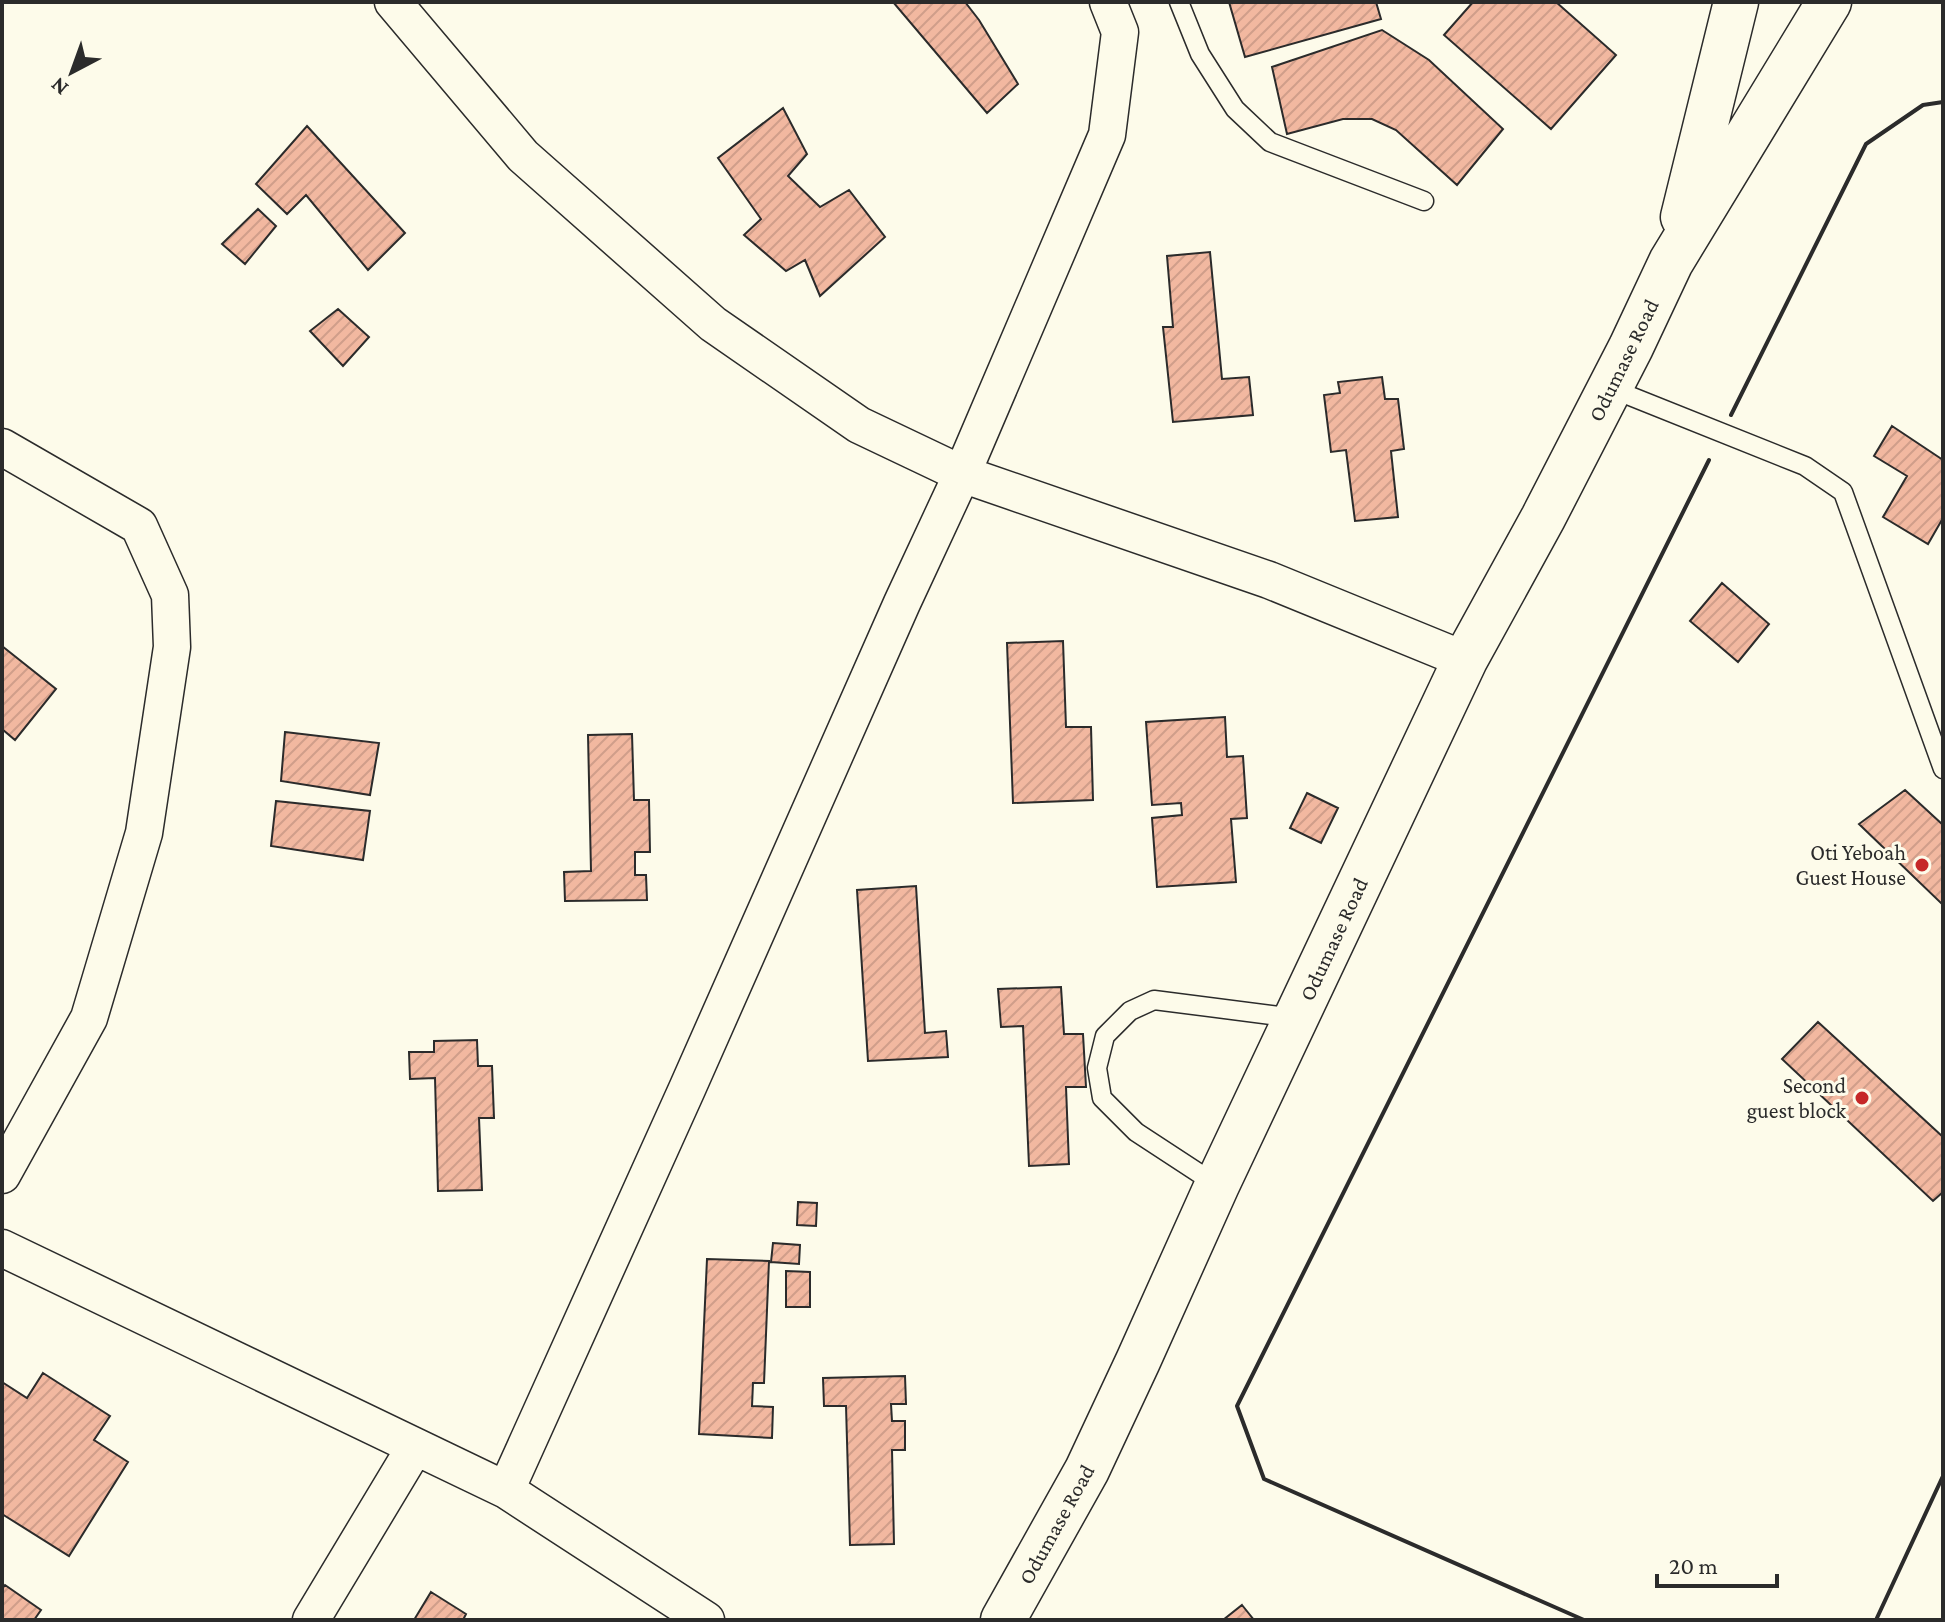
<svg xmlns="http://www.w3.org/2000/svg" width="1945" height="1622" font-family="'Crimson Pro',serif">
  <defs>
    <pattern id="building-hatch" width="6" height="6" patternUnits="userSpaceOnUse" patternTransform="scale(2)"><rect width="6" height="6" fill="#f2b8a0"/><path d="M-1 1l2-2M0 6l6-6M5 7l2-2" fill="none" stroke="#d09e8a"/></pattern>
  </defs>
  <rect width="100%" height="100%" fill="#fdfbea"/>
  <!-- building -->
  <path fill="url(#building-hatch)" stroke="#2b2b2b" stroke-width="2" d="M893,2H965L979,20L1018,84L987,113Z
    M1229,2H1376L1381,19L1245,57Z
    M1473,2H1556L1616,55L1551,129L1444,35Z
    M1382,30L1429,60L1503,129L1457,185L1396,130L1372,119H1343L1287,134L1272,67Z
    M783,108L807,154L788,176L820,207L849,190L885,237L820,296L805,260L786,271L744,235L761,219L718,158Z
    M307,126L405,233L368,270L306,195L287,214L256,184Z
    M258,209L276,226L245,264L222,244Z
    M1210,252L1222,379L1249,377L1253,415L1173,422L1163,327H1173L1167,256Z
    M338,309L369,337L343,366L310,331Z
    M1382,377L1385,399H1398L1404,449L1391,451L1398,517L1355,521L1346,450L1331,452L1324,395L1340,393L1338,382Z
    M1892,426L1943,460V518L1928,544L1883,517L1907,476L1874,456Z
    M1722,583L1769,624L1738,662L1690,621Z
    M1063,641L1066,727H1091L1093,800L1013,803L1007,643Z
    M2,646L56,689L15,740L2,729Z
    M1225,717L1227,757L1243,756L1247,818L1231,819L1236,882L1157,887L1152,818L1182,815L1181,803L1152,805L1146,722Z
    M285,732L379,743L370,795L281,781Z
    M632,734L634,800H649L650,852H635V875H646L647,900L565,901L564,872L591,871L588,735Z
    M1905,790L1943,825V905L1859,824Z
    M1307,793L1338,808L1321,843L1290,828Z
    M276,801L370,811L363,860L271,846Z
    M916,886L925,1033L946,1031L948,1057L868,1061L857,890Z
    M1061,987L1064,1034H1083L1086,1087H1066L1069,1164L1029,1166L1023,1026L1001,1027L998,989Z
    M1818,1022L1943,1137V1192L1933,1201L1782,1059Z
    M477,1040L478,1066H492L494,1118H479L482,1190L438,1191L435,1078L410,1079L409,1052H434V1041Z
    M798,1202L817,1203L816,1226L797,1225Z
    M773,1243L800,1245L799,1264L771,1262Z
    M707,1259L769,1261L764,1383H753L752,1406L773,1407L772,1438L699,1434Z
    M786,1271L810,1272V1307H786Z
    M43,1373L110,1416L94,1440L128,1462L69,1556L2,1514V1382L27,1398Z
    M905,1376L906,1404H891L892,1421H905V1450H892L894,1544L850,1545L846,1406H824L823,1378Z
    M5,1585L41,1610L34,1620H2V1589Z
    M431,1592L466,1614L463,1620H414Z
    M1242,1605L1254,1620H1223Z"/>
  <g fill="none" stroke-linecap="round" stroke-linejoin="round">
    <defs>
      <path id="service" d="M1179,2L1200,54L1235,109L1270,142L1424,201
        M1610,388L1805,466L1843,492L1943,769
        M1217,1185L1136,1132L1102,1098L1097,1068L1105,1036L1130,1011L1154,1000L1295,1018"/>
      <path id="minor" d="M393,2L523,156L713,324L859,425L962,474L1269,580L1465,660
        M2,447L139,526L170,595L172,647L144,833L89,1018L2,1175
        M2,1248L506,1490L706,1620
        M506,1490L687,1089L902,603L962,474L1107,135L1120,32L1108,2
        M311,1620L415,1447"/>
      <path id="secondary" d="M1683,217L1736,2
        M1003,1620L1087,1470L1138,1361L1217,1185L1465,660L1543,518L1631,347L1671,262L1829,2"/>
    </defs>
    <!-- service casing -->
    <use href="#service" stroke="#2b2b2b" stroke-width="21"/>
    <!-- minor casing -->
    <use href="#minor" stroke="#2b2b2b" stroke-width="39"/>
    <!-- secondary casing -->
    <use href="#secondary" stroke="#2b2b2b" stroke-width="47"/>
    <!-- service -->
    <use href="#service" stroke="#fdfbea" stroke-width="18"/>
    <!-- minor -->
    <use href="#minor" stroke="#fdfbea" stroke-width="36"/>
    <!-- secondary -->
    <use href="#secondary" stroke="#fdfbea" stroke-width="44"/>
    <!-- wall -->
    <path stroke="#2b2b2b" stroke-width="4" d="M1731,415L1866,144L1923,105L1943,102
      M1584,1620L1264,1479L1237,1406L1709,460
      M1876,1620L1943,1476"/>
  </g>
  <!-- markers -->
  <g fill="#c62828" stroke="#fdfbea" stroke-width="3">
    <circle cx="1922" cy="865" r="8"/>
    <circle cx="1862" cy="1098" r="8"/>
  </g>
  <g text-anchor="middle" stroke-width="6" stroke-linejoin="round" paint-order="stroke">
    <!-- street labels -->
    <g font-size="22" fill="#2b2b2b" stroke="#fdfbea">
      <text transform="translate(1623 360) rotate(-64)" y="8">Odumase Road</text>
      <text transform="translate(1333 939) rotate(-65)" y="8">Odumase Road</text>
      <text transform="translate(1056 1524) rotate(-61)" y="8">Odumase Road</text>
    </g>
    <!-- poi labels -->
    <g font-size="22" fill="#2b2b2b" stroke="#fdfbea" text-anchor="end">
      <text x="1906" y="860">Oti Yeboah<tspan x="1906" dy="25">Guest House</tspan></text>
      <text x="1846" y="1093">Second<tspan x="1846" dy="25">guest block</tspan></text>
    </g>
  </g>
  <!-- border -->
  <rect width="1945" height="1622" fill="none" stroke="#2b2b2b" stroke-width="8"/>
  <!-- north arrow -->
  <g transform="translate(72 72) rotate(221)" stroke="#fdfbea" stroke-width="6" paint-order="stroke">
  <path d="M0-6L14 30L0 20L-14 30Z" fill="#2b2b2b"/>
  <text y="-12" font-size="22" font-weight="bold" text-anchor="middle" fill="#2b2b2b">N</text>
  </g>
  <!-- scale -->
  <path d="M1657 1574v12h120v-12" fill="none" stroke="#2b2b2b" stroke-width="4"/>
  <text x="1669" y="1574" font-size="24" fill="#2b2b2b" stroke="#fdfbea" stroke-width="6" paint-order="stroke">20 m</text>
</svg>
